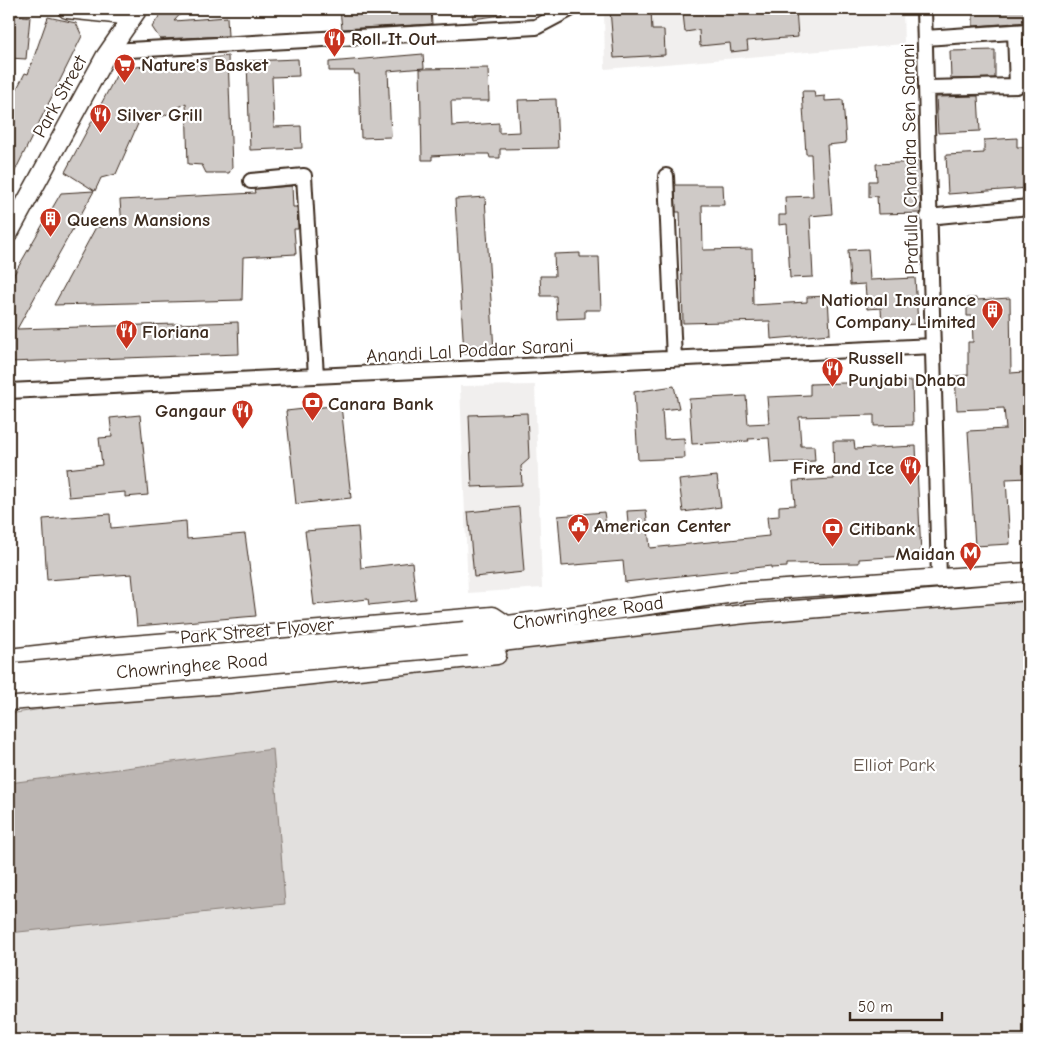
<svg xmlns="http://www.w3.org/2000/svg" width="1038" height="1049" font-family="'Comic Neue',sans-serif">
  <rect width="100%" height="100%" fill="#fff"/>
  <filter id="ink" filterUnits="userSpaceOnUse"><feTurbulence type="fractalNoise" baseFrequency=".02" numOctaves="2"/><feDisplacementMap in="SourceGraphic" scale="10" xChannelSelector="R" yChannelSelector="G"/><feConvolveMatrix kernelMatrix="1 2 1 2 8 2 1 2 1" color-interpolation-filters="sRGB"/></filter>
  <g filter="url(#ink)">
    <!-- built -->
    <path fill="#f1efee" d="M604,9H903L904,44L605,69Z
      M535,385L542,588L468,593L460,386Z"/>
    <!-- green -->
    <path fill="#e2e0de" stroke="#8e857e" d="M1029,598V1040H9V714L310,668L725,617Z"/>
    <!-- water -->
    <path fill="#bcb6b3" stroke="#887e77" d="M273,749L285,904L9,933V783Z"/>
    <!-- building -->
    <path fill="#cfcac7" stroke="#3b2a1e" d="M164,9H185L174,21L227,17L228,36L160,39L152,27Z
      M340,9H431L432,24L342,29Z
      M472,9H501L502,15L473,19Z
      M610,9H651L652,30H664L665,55L614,58Z
      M698,9H796L798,37L747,41L748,50L731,52L730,43L700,46L699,30L685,32L683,13L698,11Z
      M973,9H1029V22L973,26Z
      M9,14L30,17L26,59L9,58Z
      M48,17L76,23L82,36L9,183V104L25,73L28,74Z
      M995,50V78L951,79L950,51Z
      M423,54L424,68L388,71L391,137L361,138L359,74H355L354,71H329V62Z
      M228,56L232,168L229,173H206L202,165L188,164L186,103L164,116L141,117L116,174L101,178L95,191L65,172L117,74L128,68Z
      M298,59L299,76L272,77L274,127L301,126L302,148L250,150L247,61Z
      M488,68L489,101H451L452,126L499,123V133L520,132L518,100L556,99L558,148L500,149V158H490L489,154H467L432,156V160H422L420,69Z
      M802,91H814L815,97L825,96V101L843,100L846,143L827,145L832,214L810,216L813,277L790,278L787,224L779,225V215H786L785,197L813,196L811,154H806Z
      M978,96L980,131L938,133L936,97Z
      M1017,138V147H1029V188L948,194L946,155L984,153V140Z
      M919,162L921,213L878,214L877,196L869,197V181H877L876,164Z
      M675,185H723L724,205H702L703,250L752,249L753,305L807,302V297L828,296L830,334L771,339L770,321L683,323L680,212H676Z
      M292,186L293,207H297L298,229H294L296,254L243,257L242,300L54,305L96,227L122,226L120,200L255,193L254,189Z
      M94,191L17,329L238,322L239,354L9,362V283L61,193Z
      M485,197L494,352L464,354L455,199Z
      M868,249L870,280L915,278L918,324L882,326L881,308L867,309L865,284L850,285L848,250Z
      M580,253V257H599L601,310H585V318L557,319L556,296H541L540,276H555L554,254Z
      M967,298H977V300L1010,298L1011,373L1024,372L1026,404H1029V478L1006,479L1010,544L975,546L968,431L1006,429L1004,408L957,410L955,376L968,375V342H973L972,316H967Z
      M912,381L913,425L874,426V415L799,417L801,446H814L815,461L771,463L769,438L748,439L749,441L692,444L689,399L746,396L748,424L769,423L767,397L810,395V384Z
      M674,386L679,408L662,410L664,439L684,438L685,458L638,460L634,392Z
      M341,405L351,498L296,504L286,411Z
      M527,413L529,459L521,466L522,485L472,487L469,415Z
      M140,415L148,495L125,497V492L69,497L66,469L102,465L99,438L112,437L110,418Z
      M833,441H854L855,449L916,446L921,555L859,559V563L787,564V567L771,568V566L625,582L623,561L562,566L558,516L604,512L606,526L628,524L627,511L646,510L650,548L769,536L767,517L779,516V506L795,505L793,481L834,479Z
      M717,476L721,507L683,512L679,480Z
      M519,507L524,572L474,577L468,512Z
      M110,514L111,528L186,521L187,539L245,534L256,616L137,626L132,574L47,580L43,519Z
      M358,527L361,568L412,562L416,600L369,605L368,599L314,605L305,531Z"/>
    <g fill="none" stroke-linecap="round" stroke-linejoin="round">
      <defs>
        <path id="minor" d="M924,9L939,579
          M925,38L1029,31
          M111,51L536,27L570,9
          M927,88L1017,86L1015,33
          M666,176L674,359
          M251,181L304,176L316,376
          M928,217L1029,207
          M9,391L933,346"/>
        <path id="major" d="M67,9L133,16
          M9,233L105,57L138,9
          M465,631L741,592L1029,572
          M467,646L745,614L1029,591
          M9,658L107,647L493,616L508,626
          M9,701L230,684L497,655"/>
      </defs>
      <!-- minor casing -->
      <use href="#minor" stroke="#3b2a1e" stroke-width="18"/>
      <!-- major casing -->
      <use href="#major" stroke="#3b2a1e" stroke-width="21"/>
      <!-- minor -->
      <use href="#minor" stroke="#fff" stroke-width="14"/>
      <!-- major -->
      <use href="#major" stroke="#fff" stroke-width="18"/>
      <defs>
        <path id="major-bridge" d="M9,673L465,631
          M9,687L467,646"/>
      </defs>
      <!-- major-bridge casing -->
      <use href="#major-bridge" stroke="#3b2a1e" stroke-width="21" stroke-linecap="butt"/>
      <!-- major-bridge -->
      <use href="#major-bridge" stroke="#fff" stroke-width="18"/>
    </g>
  </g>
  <!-- icons -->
  <defs>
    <symbol id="restaurant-pin" viewBox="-11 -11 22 30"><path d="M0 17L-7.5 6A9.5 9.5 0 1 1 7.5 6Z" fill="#c8321e" stroke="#fff"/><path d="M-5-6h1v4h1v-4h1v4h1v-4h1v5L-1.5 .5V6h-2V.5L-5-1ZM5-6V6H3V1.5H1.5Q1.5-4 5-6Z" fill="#fff"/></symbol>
    <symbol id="supermarket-pin" viewBox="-11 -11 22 30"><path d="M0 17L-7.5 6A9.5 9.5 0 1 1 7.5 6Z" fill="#c8321e" stroke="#fff"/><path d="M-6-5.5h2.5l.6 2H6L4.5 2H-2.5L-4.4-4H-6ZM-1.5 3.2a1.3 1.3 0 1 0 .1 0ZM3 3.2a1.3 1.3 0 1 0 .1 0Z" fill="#fff"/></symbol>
    <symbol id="building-pin" viewBox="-11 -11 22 30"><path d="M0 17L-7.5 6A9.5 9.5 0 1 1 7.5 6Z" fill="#c8321e" stroke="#fff"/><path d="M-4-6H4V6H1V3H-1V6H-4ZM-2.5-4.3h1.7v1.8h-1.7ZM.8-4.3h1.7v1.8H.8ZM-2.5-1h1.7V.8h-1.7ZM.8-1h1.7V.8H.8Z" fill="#fff"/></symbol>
    <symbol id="bank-pin" viewBox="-11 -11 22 30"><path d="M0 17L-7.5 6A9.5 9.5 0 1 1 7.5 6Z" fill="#c8321e" stroke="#fff"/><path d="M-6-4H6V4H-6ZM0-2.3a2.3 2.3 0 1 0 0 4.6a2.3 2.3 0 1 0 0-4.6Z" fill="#fff"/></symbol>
    <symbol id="civic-pin" viewBox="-11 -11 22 30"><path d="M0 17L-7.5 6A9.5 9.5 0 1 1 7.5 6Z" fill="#c8321e" stroke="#fff"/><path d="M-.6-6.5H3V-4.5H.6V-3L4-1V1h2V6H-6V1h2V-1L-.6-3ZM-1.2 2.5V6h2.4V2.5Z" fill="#fff"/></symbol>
    <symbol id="metro-pin" viewBox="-11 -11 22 30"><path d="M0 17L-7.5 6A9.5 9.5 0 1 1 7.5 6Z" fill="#c8321e" stroke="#fff"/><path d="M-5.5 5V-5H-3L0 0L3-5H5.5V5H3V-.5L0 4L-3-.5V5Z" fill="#fff"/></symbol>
  </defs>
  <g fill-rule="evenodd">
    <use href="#restaurant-pin" x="322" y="26" width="25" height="34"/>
    <use href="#supermarket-pin" x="112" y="52" width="25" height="34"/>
    <use href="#restaurant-pin" x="88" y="102" width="25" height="34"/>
    <use href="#building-pin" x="38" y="206" width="25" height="34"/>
    <use href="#building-pin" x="980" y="298" width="25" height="34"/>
    <use href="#restaurant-pin" x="114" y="318" width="25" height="34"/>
    <use href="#restaurant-pin" x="820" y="356" width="25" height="34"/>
    <use href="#bank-pin" x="300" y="390" width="25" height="34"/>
    <use href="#restaurant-pin" x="230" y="398" width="25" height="34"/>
    <use href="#restaurant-pin" x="898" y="454" width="25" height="34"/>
    <use href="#civic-pin" x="566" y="512" width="25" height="34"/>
    <use href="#bank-pin" x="820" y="516" width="25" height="34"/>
    <use href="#metro-pin" x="958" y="540" width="25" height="34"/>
  </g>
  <g text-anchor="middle" stroke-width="4.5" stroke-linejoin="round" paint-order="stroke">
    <!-- poi labels -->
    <g font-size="19" font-weight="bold" fill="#3b2a1e" stroke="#fff" text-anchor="start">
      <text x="351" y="45">Roll It Out</text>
      <text x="141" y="71">Nature's Basket</text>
      <text x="117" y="121">Silver Grill</text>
      <text x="67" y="226">Queens Mansions</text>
      <text x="976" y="306" text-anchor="end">National Insurance<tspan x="976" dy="22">Company Limited</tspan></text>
      <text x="142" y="338">Floriana</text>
      <text x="848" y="364">Russell<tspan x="848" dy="22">Punjabi Dhaba</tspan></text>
      <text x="328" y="410">Canara Bank</text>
      <text x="226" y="417" text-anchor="end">Gangaur</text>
      <text x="894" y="474" text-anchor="end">Fire and Ice</text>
      <text x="594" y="532">American Center</text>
      <text x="849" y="535">Citibank</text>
      <text x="955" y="560" text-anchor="end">Maidan</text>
    </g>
    <!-- street labels -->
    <g font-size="19" fill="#3b2a1e" stroke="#fff">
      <text transform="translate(59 96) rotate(-61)" y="7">Park Street</text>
      <text transform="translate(909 159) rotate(-91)" y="7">Prafulla Chandra Sen Sarani</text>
      <text transform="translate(470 350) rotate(-3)" y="7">Anandi Lal Poddar Sarani</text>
      <text transform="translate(588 612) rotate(-8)" y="7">Chowringhee Road</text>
      <text transform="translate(257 630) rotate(-5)" y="7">Park Street Flyover</text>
      <text transform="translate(192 665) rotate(-5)" y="7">Chowringhee Road</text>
    </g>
    <!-- park labels -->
    <g font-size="19" fill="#65584e" stroke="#fff">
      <text x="894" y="771">Elliot Park</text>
    </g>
  </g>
  <!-- margin -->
  <rect width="1038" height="1049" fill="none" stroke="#fff" stroke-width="30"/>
  <rect x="15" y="15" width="1008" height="1019" fill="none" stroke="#3b2a1e" stroke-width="2" filter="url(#ink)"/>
  <!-- scale -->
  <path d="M850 1012v8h92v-8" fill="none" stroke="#3b2a1e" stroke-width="2.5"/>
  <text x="858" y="1012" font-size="15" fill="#3b2a1e" stroke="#ffffff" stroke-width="4" paint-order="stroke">50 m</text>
</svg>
